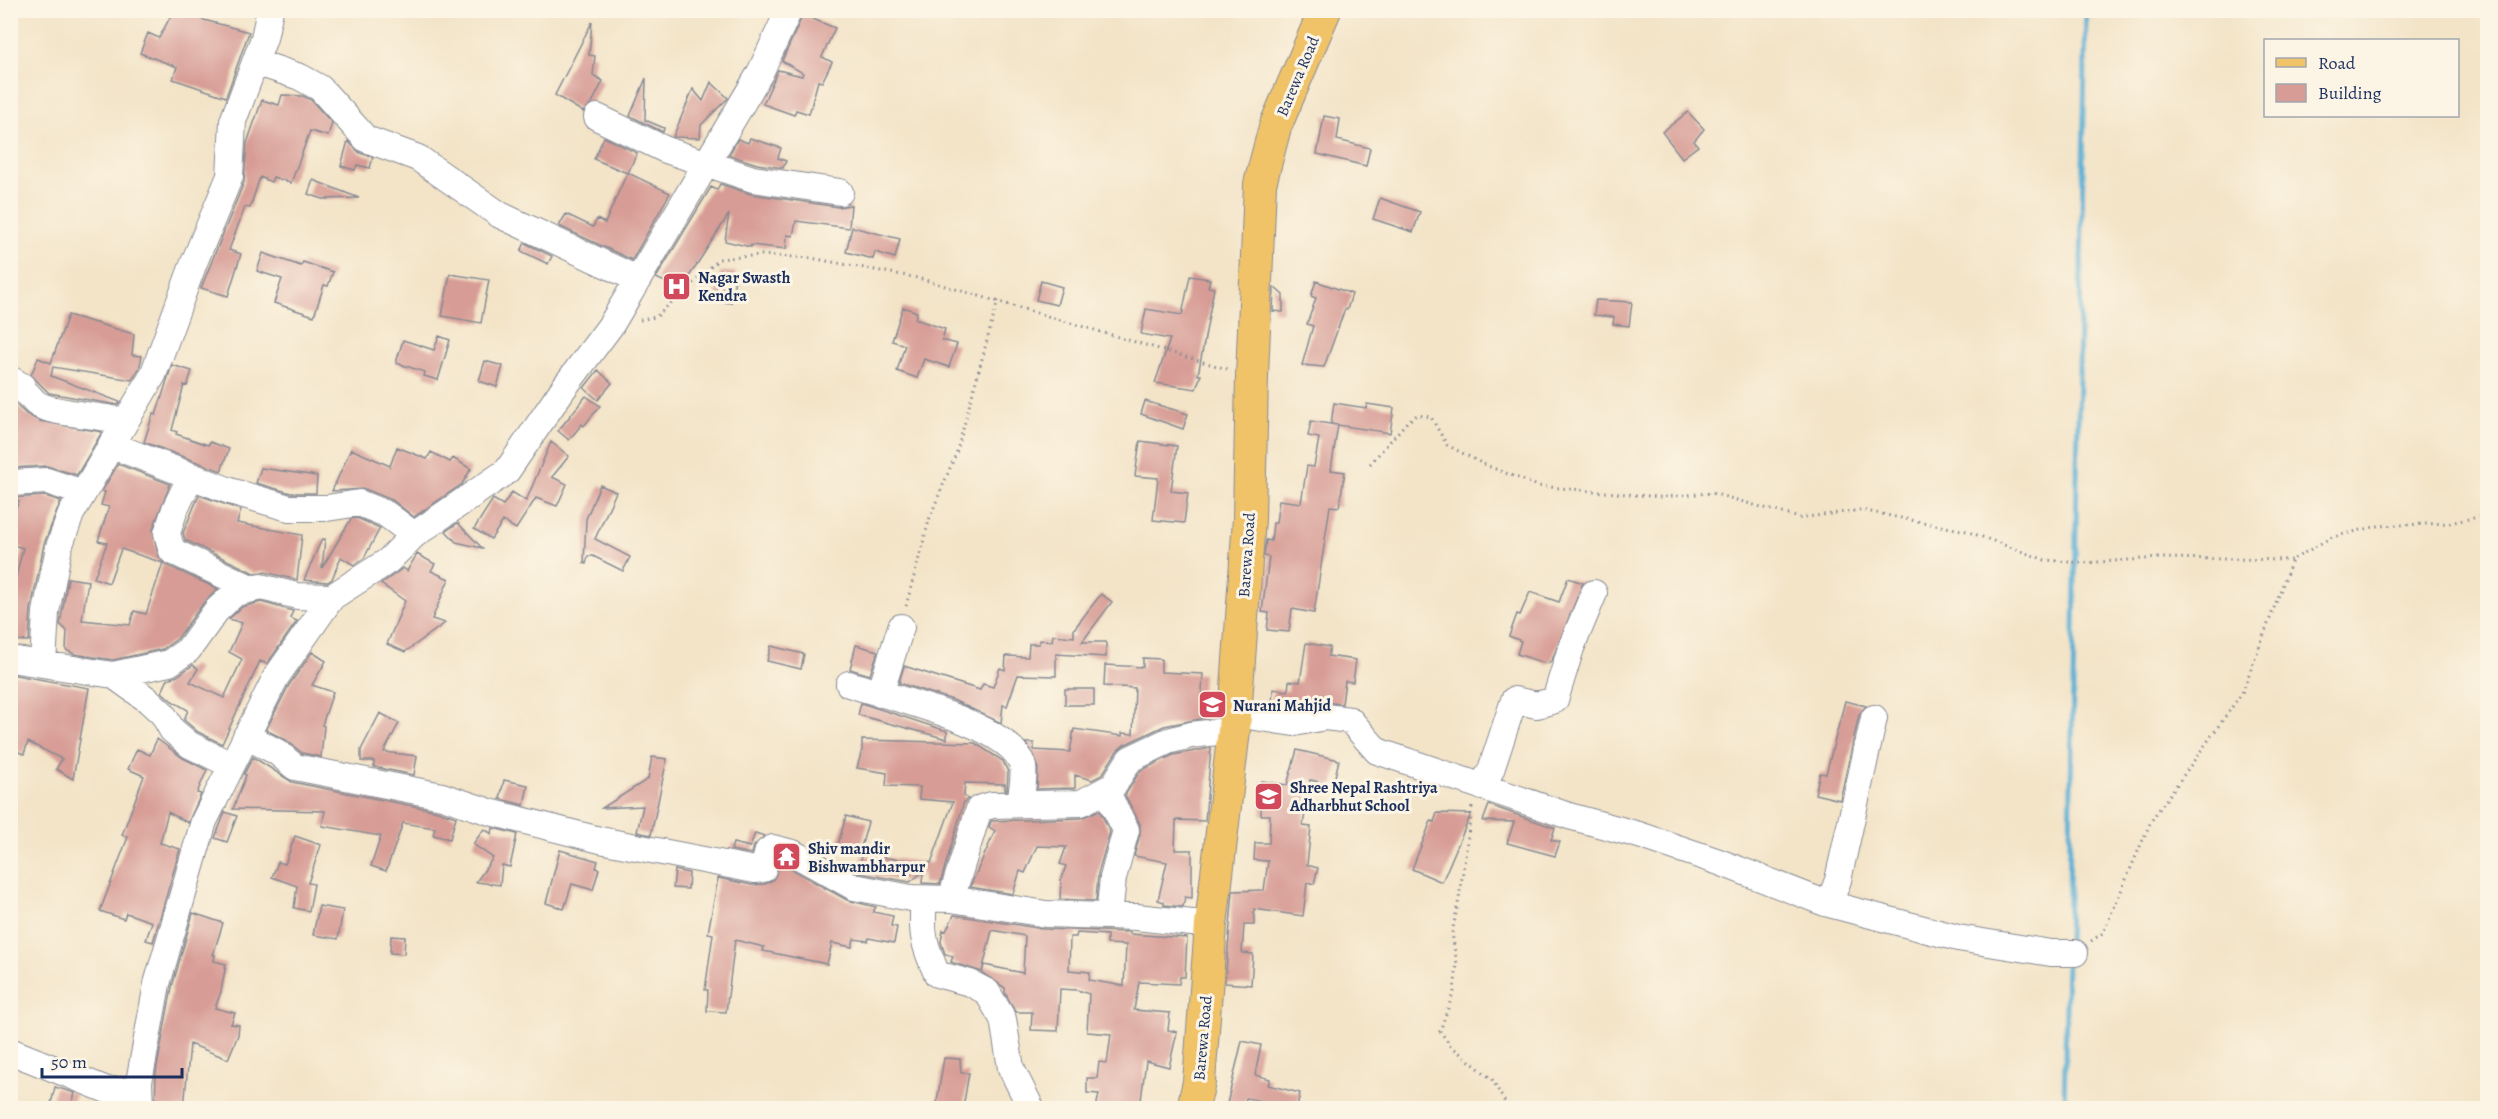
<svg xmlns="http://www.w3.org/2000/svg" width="2498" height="1119" font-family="Alegreya,serif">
  <rect width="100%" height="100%" fill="#fcf5e5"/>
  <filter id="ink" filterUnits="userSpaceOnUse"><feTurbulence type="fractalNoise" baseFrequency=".0167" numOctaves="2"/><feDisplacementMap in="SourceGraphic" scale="12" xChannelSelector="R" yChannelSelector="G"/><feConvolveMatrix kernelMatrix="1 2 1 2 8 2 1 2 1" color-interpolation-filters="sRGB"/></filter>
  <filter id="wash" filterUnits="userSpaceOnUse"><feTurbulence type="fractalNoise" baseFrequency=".008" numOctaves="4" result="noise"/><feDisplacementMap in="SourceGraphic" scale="24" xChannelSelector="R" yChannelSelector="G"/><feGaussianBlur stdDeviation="1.35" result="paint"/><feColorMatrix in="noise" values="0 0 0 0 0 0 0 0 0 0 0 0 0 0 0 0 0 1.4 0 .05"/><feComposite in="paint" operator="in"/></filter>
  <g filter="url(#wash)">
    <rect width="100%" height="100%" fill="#f3e4c8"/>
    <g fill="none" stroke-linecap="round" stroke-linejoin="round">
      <!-- stream -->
      <path stroke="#58aed4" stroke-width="5" d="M2068,945L2086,10
        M2064,1108L2067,960"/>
    </g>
    <g id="blocks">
      <!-- building -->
      <path fill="#d79c95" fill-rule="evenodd" d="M174,10H205L200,19L249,32L226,97L173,79L177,67L140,53L148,33L159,38Z
        M803,15L835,28L822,57L832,62L822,82L818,81L809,114L796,110L794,115L763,104L778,70L802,76L803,73L782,61Z
        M592,22L589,55L595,56L593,75L603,81L592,103L583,112L555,95Z
        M646,78L645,120L664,128L663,132L630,116Z
        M711,82L728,98L701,125L700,138L673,137L693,89L703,101Z
        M282,95L303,96L311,100L332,123L328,136L310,131L291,183L273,177L271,182L260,177L250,208L245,207L229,250L241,254L228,296L201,288L244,182L247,143L262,100L279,105Z
        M1688,112L1704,129L1694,141L1698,146L1682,158L1662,132Z
        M1324,116L1340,119L1337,140L1370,148L1366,166L1317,154Z
        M604,137L637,153L628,173L670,193L632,260L559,226L566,214L593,227L597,219L605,223L627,173L594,159Z
        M750,138L781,148L778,158L786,161L783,168L757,164L729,155L738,139L748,143Z
        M348,141L360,153L373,157L370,168L357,165L355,170L341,166Z
        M313,180L359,198L323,199L308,194Z
        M720,184L751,194L838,207L851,205L849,228L796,221L793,236L787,235L786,249L751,245V247L725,241L729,214L683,286L669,278L667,283L656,278L711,187L717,190Z
        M1380,198L1420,212L1413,232L1373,219Z
        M852,227L900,239L895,258L875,252L873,259L846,252Z
        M525,243L552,256L548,264L521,251Z
        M263,253L301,266L303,262L333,272L328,286L324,285L314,316L274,303L282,279L257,271Z
        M720,272H736L731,303L715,301Z
        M450,274L489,280L481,323L442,316Z
        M1190,276L1210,279L1208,287L1214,288L1198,375H1201L1196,389L1155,383L1170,339L1141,334L1146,309L1182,315Z
        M1041,281L1062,287L1057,305L1036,300Z
        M1316,281L1352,294L1347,310L1345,309L1324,367L1302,365L1313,326L1307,324L1316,298L1311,296Z
        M1274,287L1283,295V312L1273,311Z
        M1596,300L1632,302L1629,326L1613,324L1614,317L1594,315Z
        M903,307L917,312L915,319L945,329L942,340L957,344L949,367L924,359L917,378L897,371L905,345L892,341Z
        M68,315L134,334L132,355L142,356L139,369L132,380L53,367L51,376L120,402L118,405L49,393L31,375L38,358L51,363Z
        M439,336L450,340L438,380L424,376L425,372L396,363L403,340L434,350Z
        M485,361L503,366L497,387L479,381Z
        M172,365L192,371L187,386L184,385L172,430L177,432L176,434L208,445L210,442L229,449L221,471L144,442L153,414L156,415Z
        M598,370L612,383L598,400L584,388Z
        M586,396L600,406L584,426L582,424L569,440L558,431Z
        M10,399L26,414L39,421L102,432L77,475L47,466L10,468Z
        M1145,401L1188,414L1183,429L1141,414Z
        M1334,403L1366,408L1367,404L1394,408L1390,433L1338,425L1331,470L1345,472L1339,507L1330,506L1314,613L1292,609L1289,632L1267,630L1269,613L1262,612L1269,557L1264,556L1266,540L1271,541L1273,523H1276L1279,500L1301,503L1307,466L1314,467L1319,438L1308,436L1311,421L1337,425L1331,424Z
        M1140,441L1177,446L1171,491L1188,493L1184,523L1153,520L1158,478L1135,476Z
        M551,442L569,456L552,477L567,484L557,506L536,498L516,529L503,521L491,539L474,529L493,499L503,505L512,492L526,501Z
        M397,447L427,459L431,452L450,462L453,458L471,469L462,484L414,517L392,500L365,489L332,491L351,449L390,466Z
        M118,464L170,484L153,529L158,555L166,565L218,589L204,602L177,639L163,649L113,660L74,654L66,650L67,631L60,624L68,578L88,581L82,620L130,625L134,611L146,614L163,563L121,549L109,583L94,578L107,543L98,541L109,507L101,505L105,492L102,491Z
        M261,468L317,476L316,493H291L256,483Z
        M600,485L616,492L595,539L630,557L623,571L593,556H588L586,564L584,563L586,519Z
        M199,495L241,510L237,523L302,535L297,580L265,572L254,573L185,540L183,533Z
        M45,496L61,501L44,544L31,609L29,641L10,640V576L16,577L23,548L10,544V523L19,501L10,498Z
        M357,518L380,528L364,558L354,565L341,557L332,579L328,582L304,580L322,539H325L322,568L351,519Z
        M458,523L482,548L456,542L446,531Z
        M417,554L435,564L431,571L449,579L432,619L445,623L405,652L387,644L405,601L381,584L403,568L407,571Z
        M1568,578L1583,583L1552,660L1547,664L1517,654L1521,641L1509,636L1517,614L1520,615L1530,592L1559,602Z
        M1101,594L1112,602L1082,642H1106V657L1056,654V676L1018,675L1007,706L1003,705L1001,723L953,700L899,683L904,666L980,690L983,684L993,687L1000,668L1005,670L1006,656L1028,657L1029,644H1039V640L1052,641L1053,635L1074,637V629Z
        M261,602L293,611L290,618L297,621L267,664L260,661L222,744L198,732L184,720L188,710L172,701L162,692L168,679L177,676L193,665L198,669L190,682L224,698L242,659L229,652L242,623L229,619L242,607Z
        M1306,643L1330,647L1328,656L1356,660L1353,682L1345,681L1342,704L1322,702L1294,708L1272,704L1273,689L1288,691L1289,681L1300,682Z
        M856,645L878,651L870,675L850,669Z
        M771,646L804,654L801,669L767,661Z
        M312,652L326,661L312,685L333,692L322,725L324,726L321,757L302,753L286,740L266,730L289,685Z
        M1143,658L1161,659V672L1203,674L1201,710L1205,711V718L1164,726L1124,745L1117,751L1102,775L1092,780L1075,775V788L1037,789L1038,765L1026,743H1034V750L1070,752L1074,729L1122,736V733L1133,734L1135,688L1104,686L1105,665L1143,667Z
        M10,674L89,688L73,779L56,769L62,759L28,742L24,754L10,749Z
        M1065,689H1094V705H1065Z
        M1845,701L1866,706L1859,715L1840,800L1815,794L1820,773L1826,774Z
        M861,703L947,731V739L858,715Z
        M380,713L399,723L384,752L417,756L414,775L374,767V761H361V750Z
        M157,739L183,758L207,770L197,793L201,794L188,823L168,812L160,843L180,849L153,942L146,940L152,922L126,913L124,919L100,911L128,837L122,835L144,776L128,769L137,749L150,755Z
        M862,740L975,743L1003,761L1008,772L1007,790H1005V784L965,783L964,796L968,799L964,802L940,884L922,883L923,872L910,882L859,873L862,855L931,863L953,802L919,799L920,787L886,786L887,773L857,768L862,750Z
        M1211,748L1205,821L1176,820L1175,850H1192V898L1185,897L1183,907L1164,905V902L1158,900L1167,862L1134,856L1140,834V824L1125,795L1140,771L1173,755Z
        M1297,750L1339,760L1333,785L1310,780L1303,826L1311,827L1307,865L1318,868L1314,884L1307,883L1303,916L1254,909V925H1244L1242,953L1253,954L1251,985L1225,983L1233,891L1264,890L1268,861L1254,860L1255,843H1269L1270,815H1261L1262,781L1287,785Z
        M253,757L292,782L438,811L456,817L450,839L433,835L435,828L403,823L386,871L371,866L381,836L322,826L325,811L233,809L246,775L244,774Z
        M652,757L667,759L651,835L637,832L643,806L602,808L648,779Z
        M504,780L528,785L524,805L500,799Z
        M1489,805L1555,828L1551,840L1560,842L1555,856L1507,843L1514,822L1483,821Z
        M1097,811H1100L1110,832L1098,874L1096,901L1060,899L1061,880L1066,866L1060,864L1066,847L1037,846L1025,873L1020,871L1013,894L970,887L995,831L989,827L991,821L1081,818Z
        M225,812L237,816L227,842L215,838Z
        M1437,813L1471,814L1442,882L1412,869L1431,821L1434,822Z
        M846,816L868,822L860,851L838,845Z
        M493,828L517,834L510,867L502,865L500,885L476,882L493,858L473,844L484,829L492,834Z
        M755,833L765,836L754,846L752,854L731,850L733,843L750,847Z
        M295,836L321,845L308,883L314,884L309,911L294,908L297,886L272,877L278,862L285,864Z
        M560,850L598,861L596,868L599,869L593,890L572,884L564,909L546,903Z
        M780,865L787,867L847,900L876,907L873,912L893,916L891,926L897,927L894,943L869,938L868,941L854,939L852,947L832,943L827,964L763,951L764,947L735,940L726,1012L707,1011L708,990H705L713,934L708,933L718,878L752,885L765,884L773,880Z
        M675,870L689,873L688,889L673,888Z
        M319,906L343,910L338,939L313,935Z
        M193,913L223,923L213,955H215L214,961L226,964L221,992L215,1008L235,1013L231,1024L239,1025L238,1035L228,1059L190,1044L184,1108H155L156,1072L172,987Z
        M954,915L1044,929L1130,932V934L1187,938L1185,977H1180L1179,984L1139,982L1134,1010L1170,1013L1168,1030L1177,1032L1169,1067L1146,1061L1140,1108H1096L1099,1094L1087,1093V1078H1097L1099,1062L1107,1063L1111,1034L1087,1032L1089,994L1077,990L1060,989L1058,1031L1031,1030L1032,1012H1016L1005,993V988L982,973L984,965L1023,973L1025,936L992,930L982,972L951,962L953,956L945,954L941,942L943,930L946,931ZM1077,933L1107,935V944L1126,945L1124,986L1089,980L1090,972L1069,970L1070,937H1076Z
        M391,936L405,937L404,954L390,953Z
        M1242,1041L1261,1045L1255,1075L1270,1079L1268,1085L1300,1093L1297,1107L1246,1098L1244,1108H1226Z
        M944,1058L960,1059L961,1073H969L963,1108H936Z
        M55,1087L75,1093L71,1108H50Z"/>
    </g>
  </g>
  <g filter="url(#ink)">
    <use href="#blocks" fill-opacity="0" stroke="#878a93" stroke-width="1.5"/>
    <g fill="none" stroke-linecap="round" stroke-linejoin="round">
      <defs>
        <path id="minor" d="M255,62L300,77L320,88L366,139L418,158L500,215L637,279
          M597,117L666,150L753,179L840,192
          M10,379L22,386V390C28,393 31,399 36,403C52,415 102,414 125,422
          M111,445L230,491L289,508H327L359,503L386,514L414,535
          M191,476L175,509L167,533L172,551L253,589
          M10,483L47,481L83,493
          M10,659L113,675L169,663L188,650L216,611L235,593L261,587L297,596L332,597L388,561L414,535L507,471L563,389L611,325L760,73L789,10
          M43,663L46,612L59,547L71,514L153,375L193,265L230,176L233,121L264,38L270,10
          M113,675L148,700L163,714L172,730L190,745L231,765
          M849,684C887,697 1014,724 1023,767C1025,778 1021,793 1020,804
          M880,694L901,627
          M1235,714L1294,723L1325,717L1350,720L1377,751L1569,816L1639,835L1719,862L1825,903L1958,938L2051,953H2075
          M246,736L277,752L295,767L442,796L490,812L600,840L755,870L763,869L768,851L773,848L793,853L854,887L911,898L951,899L1046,914L1136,917L1211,925
          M1482,787L1491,770L1514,700L1537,705L1555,700L1571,648L1594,593
          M1106,791L1126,830L1113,878L1109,916
          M924,899C921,932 923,943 937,974L970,983L987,992L1003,1019L1011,1068L1031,1108
          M951,899L979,809L992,805L1081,803L1113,786L1130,759L1168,741L1191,735L1234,730
          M1825,903L1831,899L1838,880L1874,718
          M10,1051L107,1090L139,1091
          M140,1108L139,1082L157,984L204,821L276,677L332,597"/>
        <path id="major" d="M1193,1108L1199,1082L1211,925L1234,730L1249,519L1252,376L1260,184L1275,127L1325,10"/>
      </defs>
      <!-- minor casing -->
      <use href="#minor" stroke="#878a93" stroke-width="28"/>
      <!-- major casing -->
      <use href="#major" stroke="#878a93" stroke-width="34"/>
      <!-- path -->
      <path stroke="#878a93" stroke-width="3" stroke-dasharray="1.5 4.5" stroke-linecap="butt" d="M640,320L656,317L719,259L761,255L811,258L918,278L1227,369
        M1370,464L1407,422L1417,415L1431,417L1447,445L1483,464L1538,486L1660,497L1712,493L1800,518L1861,510L1966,531L2045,560L2083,563L2160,558L2292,560
        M906,606L930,517L957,451L998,300
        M1472,807L1459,899L1452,933L1457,964L1454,991L1440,1031L1451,1046L1492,1079L1508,1108
        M2091,941L2103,933L2151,821L2242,693L2292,560L2332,537L2378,526L2449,523L2488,515"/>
      <!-- minor -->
      <use href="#minor" stroke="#fff" stroke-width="26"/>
      <!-- major -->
      <use href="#major" stroke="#f1c369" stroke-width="32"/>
    </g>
  </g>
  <!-- icons -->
  <defs>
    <symbol id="hospital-square" viewBox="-11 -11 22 22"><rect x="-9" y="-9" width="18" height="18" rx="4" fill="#d1495b" stroke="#fcf5e5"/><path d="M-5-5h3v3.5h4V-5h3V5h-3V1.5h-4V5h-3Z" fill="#fff"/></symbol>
    <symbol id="school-square" viewBox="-11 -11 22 22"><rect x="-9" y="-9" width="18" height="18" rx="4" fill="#d1495b" stroke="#fcf5e5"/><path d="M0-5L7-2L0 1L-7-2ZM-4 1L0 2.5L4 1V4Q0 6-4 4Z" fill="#fff"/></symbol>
    <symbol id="temple-square" viewBox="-11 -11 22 22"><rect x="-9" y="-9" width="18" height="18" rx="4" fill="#d1495b" stroke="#fcf5e5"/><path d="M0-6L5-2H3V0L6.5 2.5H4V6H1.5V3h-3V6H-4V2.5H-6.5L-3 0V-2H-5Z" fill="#fff"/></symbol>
  </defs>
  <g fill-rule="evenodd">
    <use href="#hospital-square" x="660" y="270" width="33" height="33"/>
    <use href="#school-square" x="1196" y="688" width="33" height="33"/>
    <use href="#school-square" x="1252" y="780" width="33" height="33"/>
    <use href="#temple-square" x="770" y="840" width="33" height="33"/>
  </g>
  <g text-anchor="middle" stroke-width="6" stroke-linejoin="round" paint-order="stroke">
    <!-- street labels -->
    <g font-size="16" fill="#1b2f5e" stroke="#fcf5e5">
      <text transform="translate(1297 76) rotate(-67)" y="6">Barewa Road</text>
      <text transform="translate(1246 555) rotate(-86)" y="6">Barewa Road</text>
      <text transform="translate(1202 1038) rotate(-85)" y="6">Barewa Road</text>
    </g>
    <!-- poi labels -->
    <g font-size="16" font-weight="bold" fill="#1b2f5e" stroke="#fcf5e5" text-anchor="start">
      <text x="698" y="283">Nagar Swasth<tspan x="698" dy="18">Kendra</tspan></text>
      <text x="1233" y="711">Nurani Mahjid</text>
      <text x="1290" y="793">Shree Nepal Rashtriya<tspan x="1290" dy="18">Adharbhut School</tspan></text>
      <text x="808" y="854">Shiv mandir<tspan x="808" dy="18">Bishwambharpur</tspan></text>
    </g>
  </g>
  <!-- margin -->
  <rect width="2498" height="1119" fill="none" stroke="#fcf5e5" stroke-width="36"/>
  <!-- legend -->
  <rect x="2264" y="39" width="195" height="78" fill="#fcf5e5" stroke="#a2a6af" stroke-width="1.5"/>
  <rect x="2276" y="58" width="30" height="9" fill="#f1c369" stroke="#a2a6af" stroke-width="1.5"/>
  <text x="2318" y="69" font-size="18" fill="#1b2f5e">Road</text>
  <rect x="2276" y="84" width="30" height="18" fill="#d79c95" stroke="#a2a6af" stroke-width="1.5"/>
  <text x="2318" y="99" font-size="18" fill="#1b2f5e">Building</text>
  <!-- scale -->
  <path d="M42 1068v9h140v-9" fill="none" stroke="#1b2f5e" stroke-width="3"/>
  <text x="51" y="1068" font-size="18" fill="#1b2f5e" stroke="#fcf5e5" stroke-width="4.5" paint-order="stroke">50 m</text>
</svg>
